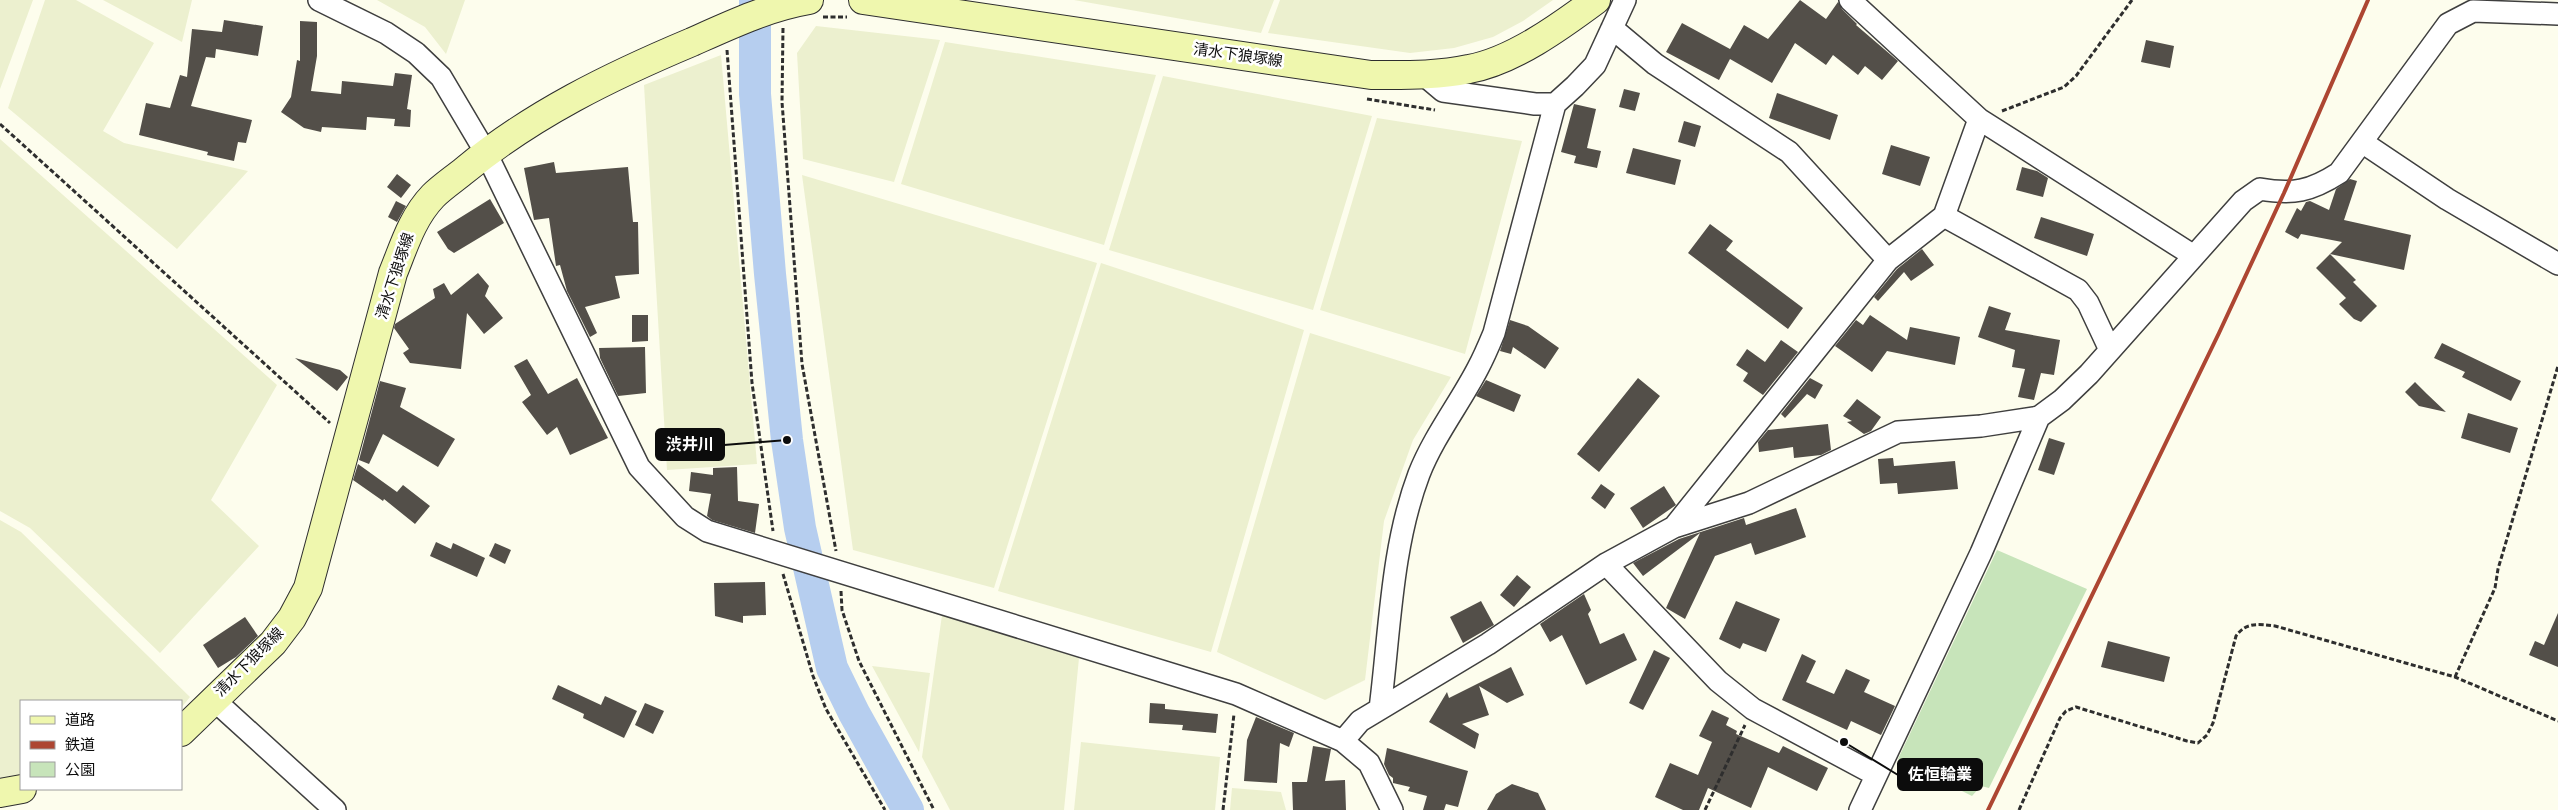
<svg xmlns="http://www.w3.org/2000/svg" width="2558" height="810" font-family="'Times New Roman','Noto Sans JP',serif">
  <rect width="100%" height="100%" fill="#fdfded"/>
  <!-- farmland -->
  <path fill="#ecf0cf" d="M0,0H33L0,89Z
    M45,0H76L154,43L103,131L124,143L248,171L177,249L8,108Z
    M103,0H192L182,42Z
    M377,0H465L446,54L425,27Z
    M1074,0H1274L1261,33Z
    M1280,0H1553L1523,21L1493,37L1454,48L1410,53L1268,33Z
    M816,26L940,40L894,182L803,159L797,53Z
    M945,42L1156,75L1104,245L901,184Z
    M721,55L757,464L667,470L644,85Z
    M1163,76L1372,116L1313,310L1109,250Z
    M1377,118L1522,141L1465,354L1320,310Z
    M0,139L277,385L211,500L259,546L160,653L30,528L0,511Z
    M802,175L1097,263L994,588L853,550Z
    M1101,263L1304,330L1211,652L998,591Z
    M1310,333L1451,377L1413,440L1384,521L1365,680L1325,700L1217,652Z
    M0,520L21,532L190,697L181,708V701H21V776L0,782Z
    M942,615L1079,658L1064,810H950L922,757Z
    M872,666L930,673L919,752Z
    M1081,742L1220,757L1215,810H1074Z
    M1232,788L1281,792L1286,810H1230Z"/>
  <!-- green -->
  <path fill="#c7e4ba" d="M1997,550L2087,589L1989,788L1981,786L1972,796L1898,759Z"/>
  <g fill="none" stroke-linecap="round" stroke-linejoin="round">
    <!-- river -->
    <path stroke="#b6ceef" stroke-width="32" d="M755,0V94L770,274L787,440L800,528L832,668L854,713L908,810"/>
  </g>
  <!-- building -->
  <path fill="#534f49" d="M1800,0L1826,19L1838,2L1842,9L1857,24L1856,25L1898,61L1882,80L1865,66L1858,75L1833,55L1826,65L1795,43L1772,83L1730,59L1719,80L1666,52L1682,23L1730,49L1744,25L1768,39Z
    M224,20L263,26L258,56L216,49L215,58L206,57L191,106L252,120L246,143L238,142L234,161L207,155L208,152L139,135L146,103L170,108L180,75L187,77L192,29L222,32Z
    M300,21L317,22V56L311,91L341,94L342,81L393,86L395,73L412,75L407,109L411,110L410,127L394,126L395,119L367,117L366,130L322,127L321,132L304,128L281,112L291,97L297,60L300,61Z
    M2146,40L2174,46L2170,68L2141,62Z
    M1624,89L1640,93L1635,111L1619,107Z
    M1777,93L1838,115L1830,140L1769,118Z
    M1574,104L1596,109L1587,148L1601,151L1597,168L1574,163L1576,156L1561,152Z
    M1684,121L1701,126L1695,147L1678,142Z
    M1891,145L1930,157L1920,186L1882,174Z
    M1633,148L1681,160L1675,185L1626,173Z
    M554,162L556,173L628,167L633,222H638L639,274L615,276L620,298L585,307L597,333L590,337L567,291L560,265L556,266L549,218L534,220L524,168Z
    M2022,167L2037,171L2048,178L2043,197L2016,190Z
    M397,174L411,185L401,198L387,187Z
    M2350,179L2357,181L2344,220L2411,235L2404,270L2330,254L2342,242L2301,234L2298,239L2285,232L2297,208L2301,211L2306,202L2310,201L2329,210L2336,189Z
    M490,199L504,223L454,253L448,249L437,232Z
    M396,201L406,206L397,222L388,217Z
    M2041,217L2094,234L2087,256L2034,238Z
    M1710,224L1733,241L1726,250L1803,308L1788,329L1688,253Z
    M1922,249L1934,265L1911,281L1904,272L1878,301L1874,297L1897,269Z
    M2330,254L2356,280L2353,282L2377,306L2361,322L2354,319L2339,304L2346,298L2316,268Z
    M478,273L489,286L485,296L503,318L484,334L467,313L461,369L410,363L403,353L409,349L394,328L395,324L435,298L433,289L444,283L451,295Z
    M1989,306L2011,313L2005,330L2060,340L2054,375L2041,373L2034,400L2018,397L2025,369L2012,367L2015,350L1978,337Z
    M632,315H648V341L632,342Z
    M1870,315L1907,340L1910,327L1960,337L1955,365L1887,351L1872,372L1835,346L1856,320L1863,325Z
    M1510,320L1528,326L1559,348L1545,369L1513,347L1511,354L1500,351Z
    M1781,340L1798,352L1763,395L1743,381L1748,373L1736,365L1747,349L1765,362Z
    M2442,343L2521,381L2511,401L2462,377L2465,372L2434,358Z
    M645,347L646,393L618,396L600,358L599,348Z
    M295,358L340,370L348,377L337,391Z
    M527,359L548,394L577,378L608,438L570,455L557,427L547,435L522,402L531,395L514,366Z
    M1638,378L1660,396L1599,472L1577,454Z
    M1810,378L1823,385L1815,399L1807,394L1785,418L1781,414Z
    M1486,380L1521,395L1514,412L1476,396Z
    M380,381L406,388L400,407L455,439L438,467L383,434L369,464L359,460Z
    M2415,382L2427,394L2446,412L2419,406L2405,392Z
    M1857,399L1881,417L1871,431L1864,434L1847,422L1852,421L1843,416Z
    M2468,413L2518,428L2510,453L2461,438Z
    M1828,424L1831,450L1821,455L1794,458L1793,447L1759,452L1758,442L1768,430Z
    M2049,438L2065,443L2054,475L2038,470Z
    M1893,458L1894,466L1955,461L1958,489L1898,494L1897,483L1880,484L1878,459Z
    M358,464L397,492L403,485L430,506L415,524L384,499L383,501L353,480Z
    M737,467L738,501L759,504L755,533L712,520L707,516L711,494L689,491L691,472L713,475V468Z
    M1601,484L1615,494L1605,509L1591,498Z
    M1664,486L1676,505L1643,528L1630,508Z
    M1796,508L1806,537L1755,555L1751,543L1715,556L1685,619L1666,608L1700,533L1643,576L1633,563L1679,539L1744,518L1746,525Z
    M436,542L451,549L453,543L485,558L477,577L430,556Z
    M495,543L511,550L505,564L489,556Z
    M1517,575L1531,587L1514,607L1500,595Z
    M765,582L766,615L743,616V623L715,616L714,583Z
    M1584,594L1591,610L1588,614L1600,644L1624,633L1637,660L1586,685L1562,635L1550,642L1540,624Z
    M1481,601L1494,625L1463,643L1450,617Z
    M1736,601L1780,619L1766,652L1743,643L1740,649L1719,639Z
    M2558,613V667L2529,655L2535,641L2544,645Z
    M245,617L258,636L236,657L218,668L203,645Z
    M2108,641L2170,657L2164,682L2101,667Z
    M1654,650L1670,658L1643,710L1629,703Z
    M1802,654L1816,661L1806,682L1834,694L1846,669L1870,680L1864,692L1895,706L1881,735L1851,721L1847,730L1782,700Z
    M1511,667L1524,695L1507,703L1479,686L1489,715L1462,724L1479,734L1475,749L1429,722L1447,692L1449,698Z
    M558,685L601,705L605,696L637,711L624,738L583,718L584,714L552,699Z
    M645,703L664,711L653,734L635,725Z
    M1150,703L1165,704V709L1218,714L1216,733L1182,730L1183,725L1149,723Z
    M1712,710L1729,718L1726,725L1737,731L1736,734L1779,753L1783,746L1828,768L1817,791L1768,767L1751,808L1708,788L1699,810H1683L1655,797L1670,763L1698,775L1712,742L1699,736Z
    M1256,717L1294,733L1289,747L1280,743L1277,783L1244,781L1247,740Z
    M1313,746L1331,749L1325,781L1345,780L1346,810H1293L1292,782H1307Z
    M1387,748L1468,771L1458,807L1446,804L1444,810H1423L1427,796L1408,791L1410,787L1393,783V778L1389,775L1384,764Z
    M1512,784L1538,793L1546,810H1487L1496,794Z"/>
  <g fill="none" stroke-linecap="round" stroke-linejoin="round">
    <defs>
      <path id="street" d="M319,0L386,33L416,53L441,77L486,153L639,467L685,517L707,531L1236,694L1343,741L1369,763L1392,810
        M1850,0L1979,119L2194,256
        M1612,28L1655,64L1789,152L1888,260L1944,216L2078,290L2088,303L2110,350
        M1555,104L1575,86L1595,65L1625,0
        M2362,142L2447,199L2558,264
        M1944,216L1979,119
        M1674,527L1888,260
        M1606,564L1718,681L1753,709L1876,775
        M213,699L335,810
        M1380,709C1390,631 1391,548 1419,474C1434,436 1460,403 1478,368C1484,357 1489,345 1494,333L1555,104H1535L1443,91L1424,75
        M1343,741L1360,721L1488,644L1606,564L1674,527L1749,503L1898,432L1981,426L2039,417
        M1860,810L1981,553L2039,417L2062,400L2089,374L2243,201L2260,189C2293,195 2311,191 2339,173L2448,24L2473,11L2558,14"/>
      <path id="secondary" d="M863,0L1371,75C1404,75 1437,76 1469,69C1513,61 1561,26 1596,0
        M181,732L273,643L292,618L308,588L393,273C404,246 412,218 433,196C442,187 454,179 465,170C533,114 611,76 692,42C730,25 768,7 809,0
        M0,793L22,789"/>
    </defs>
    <!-- street casing -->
    <use href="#street" stroke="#3f3f3f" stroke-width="24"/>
    <!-- secondary casing -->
    <use href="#secondary" stroke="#2e2e2e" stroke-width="30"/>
    <!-- path -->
    <path stroke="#2e2e2e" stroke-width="3" stroke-dasharray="5 2.5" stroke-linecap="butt" d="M823,17H847
      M783,28L782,102L802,364L836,551
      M727,50L752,383L773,531
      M1367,99L1435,110
      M2002,111L2064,87L2076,76L2132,0
      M0,124L330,423
      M783,574L813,676L826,709L885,810
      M841,591L842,610L859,661L934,810
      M2455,677L2495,588L2498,569L2558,366
      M1223,810L1234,714
      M1705,810L1745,725
      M2019,810L2060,718L2066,711L2076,707L2187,741L2198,743L2207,735L2213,723L2236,636C2246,622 2258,624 2275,626L2455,677L2558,721"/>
    <!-- street -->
    <use href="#street" stroke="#fff" stroke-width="21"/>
    <!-- secondary -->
    <use href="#secondary" stroke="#eff7ae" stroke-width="28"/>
    <!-- rail -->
    <path stroke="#ad4632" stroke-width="4" d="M1988,810L2219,333L2284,193L2368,0"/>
  </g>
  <g text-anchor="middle" stroke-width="5" stroke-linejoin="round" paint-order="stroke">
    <!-- street labels -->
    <g font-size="15" fill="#0c0c0c" stroke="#fff">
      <text transform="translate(1238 55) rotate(8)" y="5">清水下狼塚線</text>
      <text transform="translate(395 276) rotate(-72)" y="5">清水下狼塚線</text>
      <text transform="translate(249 662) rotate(-45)" y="5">清水下狼塚線</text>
    </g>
  </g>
  <!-- callouts -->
  <path fill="none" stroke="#0c0c0c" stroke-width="2" d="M787 440L724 445M1844 742L1898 775"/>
  <g fill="#0c0c0c" stroke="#fff" stroke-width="2">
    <circle cx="787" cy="440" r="5"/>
    <circle cx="1844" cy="742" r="5"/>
  </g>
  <g fill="#0c0c0c" stroke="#0c0c0c" stroke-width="2">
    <rect x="656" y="429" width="68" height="31" rx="5"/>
    <rect x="1898" y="759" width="84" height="31" rx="5"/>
  </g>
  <g font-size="16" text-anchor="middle" font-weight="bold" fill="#fff">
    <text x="690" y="450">渋井川</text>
    <text x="1940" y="780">佐恒輪業</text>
  </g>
  <!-- legend -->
  <rect x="20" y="700" width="162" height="90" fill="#ffffff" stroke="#9e9e9e"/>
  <rect x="30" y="716" width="25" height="8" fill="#eff7ae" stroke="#9e9e9e"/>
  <text x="65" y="725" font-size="15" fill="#0c0c0c">道路</text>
  <rect x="30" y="741" width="25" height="8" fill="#ad4632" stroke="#9e9e9e"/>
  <text x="65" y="750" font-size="15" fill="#0c0c0c">鉄道</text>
  <rect x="30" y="762" width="25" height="15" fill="#c7e4ba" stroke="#9e9e9e"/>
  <text x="65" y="775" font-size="15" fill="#0c0c0c">公園</text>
</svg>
